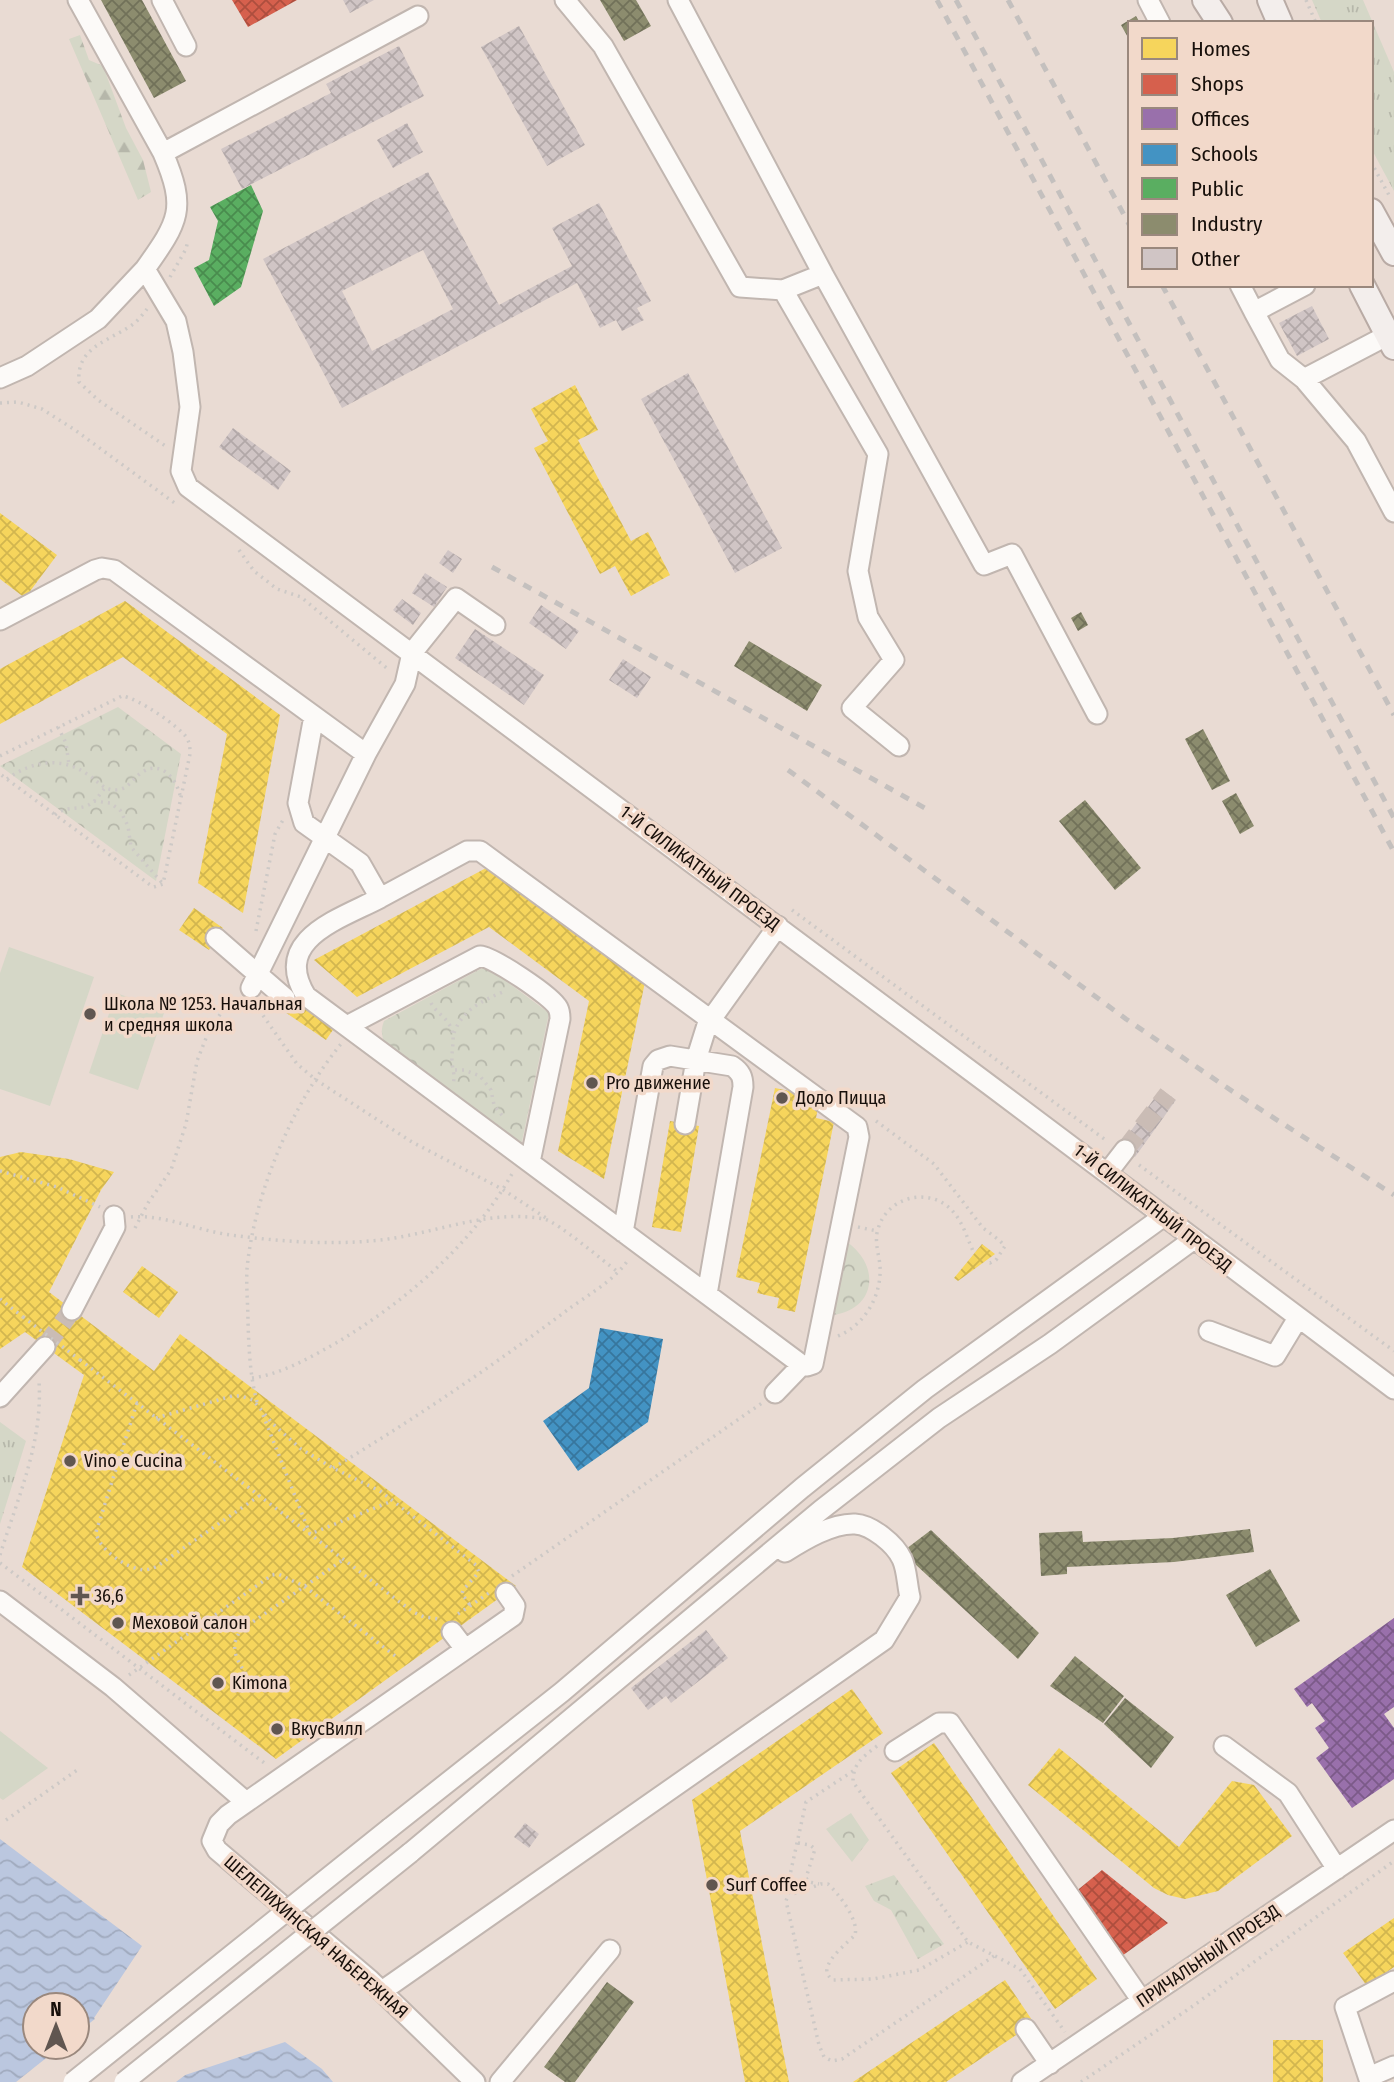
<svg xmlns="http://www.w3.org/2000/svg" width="1394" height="2082" font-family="'Fira Sans Condensed',sans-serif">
  <defs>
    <pattern id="grass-tufts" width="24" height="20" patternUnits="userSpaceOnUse" patternTransform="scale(1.75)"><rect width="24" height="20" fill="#d5d7c7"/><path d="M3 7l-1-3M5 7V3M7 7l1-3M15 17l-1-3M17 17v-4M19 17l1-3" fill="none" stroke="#b6b7aa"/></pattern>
    <pattern id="forest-firs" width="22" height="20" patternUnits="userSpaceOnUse" patternTransform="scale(1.75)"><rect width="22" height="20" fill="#d5d7c7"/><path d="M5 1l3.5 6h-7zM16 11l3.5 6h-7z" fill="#b6b7aa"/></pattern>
    <pattern id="park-crowns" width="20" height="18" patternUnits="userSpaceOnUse" patternTransform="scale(1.75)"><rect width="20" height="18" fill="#d5d7c7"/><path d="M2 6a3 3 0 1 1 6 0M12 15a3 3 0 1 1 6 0" fill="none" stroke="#b6b7aa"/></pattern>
    <pattern id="water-waves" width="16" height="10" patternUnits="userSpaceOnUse" patternTransform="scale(1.75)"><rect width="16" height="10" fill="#bbc7df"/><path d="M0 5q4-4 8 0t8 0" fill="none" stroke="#a0aabe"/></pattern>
    <pattern id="homes-cross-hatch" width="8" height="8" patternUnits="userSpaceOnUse" patternTransform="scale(1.75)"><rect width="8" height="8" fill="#f6d55c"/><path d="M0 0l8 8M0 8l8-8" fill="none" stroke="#d2b64f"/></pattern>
    <pattern id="shops-cross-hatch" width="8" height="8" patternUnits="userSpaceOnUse" patternTransform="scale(1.75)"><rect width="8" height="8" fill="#d6604d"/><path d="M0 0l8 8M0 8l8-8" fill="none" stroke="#ad4e3e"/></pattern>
    <pattern id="offices-cross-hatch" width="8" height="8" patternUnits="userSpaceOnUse" patternTransform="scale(1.75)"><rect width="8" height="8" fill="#9970ab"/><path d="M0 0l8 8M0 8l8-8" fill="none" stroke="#7c5a89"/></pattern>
    <pattern id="schools-cross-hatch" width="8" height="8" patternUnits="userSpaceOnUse" patternTransform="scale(1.75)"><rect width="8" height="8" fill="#4393c3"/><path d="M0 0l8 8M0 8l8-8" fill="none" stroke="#37769d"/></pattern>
    <pattern id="public-cross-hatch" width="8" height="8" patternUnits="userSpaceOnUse" patternTransform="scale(1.75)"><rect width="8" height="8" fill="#5aae61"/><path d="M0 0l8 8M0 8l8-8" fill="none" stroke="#498c4e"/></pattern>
    <pattern id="industry-cross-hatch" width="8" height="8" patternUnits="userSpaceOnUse" patternTransform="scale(1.75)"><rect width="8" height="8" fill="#8c8c6e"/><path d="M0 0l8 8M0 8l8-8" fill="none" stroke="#717159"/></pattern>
    <pattern id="building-cross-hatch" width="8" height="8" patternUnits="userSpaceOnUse" patternTransform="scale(1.75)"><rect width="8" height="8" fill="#d0c5c5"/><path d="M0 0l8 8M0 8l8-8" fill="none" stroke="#b2a8a8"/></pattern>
  </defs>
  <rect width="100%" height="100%" fill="#e9dbd3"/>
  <!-- grass -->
  <path fill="url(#grass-tufts)" d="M1312,0H1363L1394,72V191L1371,148V23H1322Z
    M0,1422L26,1441L0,1524Z"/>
  <!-- forest -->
  <path fill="url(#forest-firs)" d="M80,35L89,60L103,66L126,128L143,160L151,192L138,200L69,39Z"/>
  <!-- park -->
  <path fill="url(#park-crowns)" d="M118,707L181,754L156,881L0,766Z
    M486,966L549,1013L521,1146L385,1044C381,1035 381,1029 384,1021Z
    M847,1242C881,1266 876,1309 833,1315Z
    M851,1813L869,1840L852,1862L826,1829Z
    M894,1875L944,1944L918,1959L891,1910L874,1901L865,1886Z"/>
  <!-- pitch -->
  <path fill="#d5d7c7" d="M9,947L94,977L50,1106L0,1089V973Z
    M116,993L165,1010L138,1090L89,1073Z
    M0,1731L48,1768L3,1800L0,1798Z"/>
  <!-- water -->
  <path fill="url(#water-waves)" fill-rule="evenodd" d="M0,1839L142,1946L94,2018L160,2082H0ZM35,2005H77V2047H35Z
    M285,2042L322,2069L333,2082H164Z"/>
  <!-- pier -->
  <path fill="#e9dbd3" d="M100,2015L98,2018L162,2079L193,2069L176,2082H16L60,2047H77V2033Z"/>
  <!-- homes -->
  <path fill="url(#homes-cross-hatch)" d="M575,385L598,430L578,440L631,541L648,532L670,575L631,596L615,566L600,574L534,448L548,441L531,409Z
    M0,513L57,555L25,598L0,579Z
    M125,601L280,715L243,913L198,883L227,734L123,657L0,724V669Z
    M488,867L645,982L604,1179L558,1151L589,1001L489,927L357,997L314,960Z
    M194,908L223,928L209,950L179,930Z
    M291,989L339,1021L326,1040L279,1008Z
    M775,1088L799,1093L797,1103L818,1108L816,1118L834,1122L795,1312L777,1308L779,1298L757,1293L760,1283L736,1277Z
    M670,1121L699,1126L681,1232L652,1227Z
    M21,1152L69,1159L114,1172L101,1190L49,1292L154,1371L180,1334L516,1586L276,1759L22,1567L84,1375L25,1332L0,1349V1157Z
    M982,1244L995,1254L958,1281L954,1278Z
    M142,1266L178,1292L159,1318L123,1292Z
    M852,1689L883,1733L740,1831L789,2082H745L692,1800Z
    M934,1743L1097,1979L1055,2009L891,1773Z
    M1059,1748L1179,1847L1232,1781L1254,1785L1292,1836L1218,1891L1185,1899L1168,1895L1154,1888L1028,1785Z
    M1394,1918V1967L1367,1986L1343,1953Z
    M1005,1980L1034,2023L946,2082H853Z
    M1273,2040H1323V2082H1273Z"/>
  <!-- shops -->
  <path fill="url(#shops-cross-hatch)" d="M232,0H297L248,27Z
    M1102,1870L1168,1923L1119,1958L1074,1893Z"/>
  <!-- offices -->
  <path fill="url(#offices-cross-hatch)" d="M1394,1618V1707L1384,1714L1394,1728V1779L1352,1808L1316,1758L1329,1748L1315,1728L1325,1721L1312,1703L1307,1707L1294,1689Z"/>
  <!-- schools -->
  <path fill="url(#schools-cross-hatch)" d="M600,1328L663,1339L648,1422L578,1471L543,1421L589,1388Z"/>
  <!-- public -->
  <path fill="url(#public-cross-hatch)" d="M251,185L263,211L241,287L214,306L194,268L209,260L218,221L210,207Z"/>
  <!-- industry -->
  <path fill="url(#industry-cross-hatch)" d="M101,0H142L186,81L154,98Z
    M600,0H636L651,26L624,41Z
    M1136,16L1140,23H1130V41L1121,25Z
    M1081,612L1088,625L1078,631L1071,618Z
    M749,641L822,685L807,711L734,666Z
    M1203,729L1230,781L1212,790L1185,739Z
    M1236,793L1254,826L1240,834L1222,801Z
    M1085,800L1141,868L1115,890L1059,821Z
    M1250,1529L1254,1552L1174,1562L1067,1567V1574L1041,1576L1039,1533L1082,1531L1083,1542L1173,1538Z
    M931,1530L1039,1633L1018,1659L902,1552Z
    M1270,1569L1300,1621L1256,1647L1226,1595Z
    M1075,1656L1124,1696L1103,1723L1050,1686Z
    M1125,1698L1174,1737L1151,1768L1104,1724Z
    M607,1982L634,2002L575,2082H565L544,2067Z"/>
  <!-- building -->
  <path fill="url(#building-cross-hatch)" fill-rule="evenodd" d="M343,0H374L350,13Z
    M519,26L585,145L547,166L481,47Z
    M399,46L424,96L242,189L221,149L331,93L326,84Z
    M407,123L423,152L393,168L377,140Z
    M428,172L499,305L572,266L552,228L599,203L651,301L637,308L644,320L622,331L616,320L600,328L577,283L342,408L263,259ZM423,250L453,309L372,351L342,291Z
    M1312,306L1329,339L1297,356L1279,323Z
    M688,373L782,548L735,573L641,399Z
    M233,428L291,471L278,490L219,447Z
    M448,550L462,559L453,573L439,563Z
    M425,573L447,587L434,607L412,593Z
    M402,599L421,613L413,625L393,610Z
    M541,605L579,631L566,649L529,623Z
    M475,629L544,675L524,705L455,658Z
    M623,659L651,677L637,698L609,680Z
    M1161,1089L1176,1100L1135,1157L1120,1146Z
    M706,1630L728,1658L671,1703L666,1696L648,1710L631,1688Z
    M525,1823L539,1834L529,1848L514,1837Z"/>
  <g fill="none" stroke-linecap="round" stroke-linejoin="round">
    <!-- minor-tunnel -->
    <path stroke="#cabcb5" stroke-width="19" stroke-dasharray="19 10" stroke-linecap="butt" d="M1125,1150L1168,1094
      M45,1347L72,1310"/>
    <defs>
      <path id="minor" d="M78,0L163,153C187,209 179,221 145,269L176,321L183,352L190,407L181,471L188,487C591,786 993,1087 1394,1389
        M162,0L186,46
        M565,0L603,46L740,287L783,290L878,454L858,571L868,617L894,660L852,708L899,746
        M678,0L823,274L783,290
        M1148,0L1160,23
        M163,153L418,16
        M823,274L984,565L1012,554L1097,714
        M1240,285L1254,312
        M1305,285L1254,312L1280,360L1304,379L1388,335
        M0,378L27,366L98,319L145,269
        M1304,379L1356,441L1394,512
        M0,620L95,570L102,568L114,570L366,754
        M314,716L298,803L304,823L360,863L380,898L467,851H480L857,1127L859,1137L813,1364L807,1366L802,1365L306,996C271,939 340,919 380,898
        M216,938L285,998
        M251,988L366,754L405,684L412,653L456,598L495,625
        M347,1026L480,956C493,957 552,996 558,1008C560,1012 560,1014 560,1019L530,1162
        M685,1124L696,1060L707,1025L778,926
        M1108,1172L1125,1150
        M623,1232L653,1066L658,1060L670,1056L732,1066C741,1072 743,1077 743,1087L707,1294
        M72,1310L115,1227L114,1216
        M1209,1331L1275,1356L1298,1318
        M775,1393L802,1365
        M0,1397L45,1347
        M0,1601L113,1687L246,1802
        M452,1632L465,1649
        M1224,1746L1288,1793L1337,1869
        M895,1751L939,1723H950L1142,2001
        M390,1828L562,1692L802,1488L925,1389L1164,1216
        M410,1853L821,1510L939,1418L1050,1344L1194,1239
        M382,1991L884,1640L910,1597C907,1585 907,1569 902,1559C895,1544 872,1525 855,1524C832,1523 804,1540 785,1552
        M1026,2029L1050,2064
        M1369,2077L1394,2066
        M475,2082L370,1980L217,1850L212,1841L219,1824L228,1815L513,1616L515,1606L506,1593
        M500,2082L610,1950
        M1022,2082L1394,1830
        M1370,2082L1345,2007L1394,1981"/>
      <path id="major" d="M1205,0L1220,23
        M1270,0L1280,23
        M1371,211L1394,253
        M1362,285L1394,347"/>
    </defs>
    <!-- minor casing -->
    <use href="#minor" stroke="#c1b6b0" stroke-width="23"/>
    <!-- major casing -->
    <use href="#major" stroke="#b9aba5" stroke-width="28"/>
    <!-- path -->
    <path stroke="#cdc9c6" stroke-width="3.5" stroke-dasharray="2 5" stroke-linecap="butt" d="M1306,0L1316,23
      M1371,162L1390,197
      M170,277L186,249L188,240
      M147,309C143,314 138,321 132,325C109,341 76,347 79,382L98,400L167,447
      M0,403L18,402L42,409L75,430L176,504
      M239,550L254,571L277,589L301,597L389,670
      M58,727L66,743L69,765
      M0,756L122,696C136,697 179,726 187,738C190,744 190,748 190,754L163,884L154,887L149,884L0,774
      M7,779C32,761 61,756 87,774C97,780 103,790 115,790C128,790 132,779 141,773C160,759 176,778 180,795
      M94,801L110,803L120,810L128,826L131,847L163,884
      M55,815C68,804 82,812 93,802C98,798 101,792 105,788
      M792,910L1107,1141
      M256,931L275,834L283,820
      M431,1003C436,1012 444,1016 449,1024C456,1035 452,1045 452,1057C451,1067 456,1074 453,1084
      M255,1004L297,1064L316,1080L412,1142L502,1189L546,1218
      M454,1033C463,1009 482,1001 505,991
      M455,1070H464L480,1076L491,1090L494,1105L505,1119
      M876,1121L934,1164L983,1228L999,1240L1005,1246L996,1260L990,1263L985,1262
      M1139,1165L1394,1351
      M0,1171L57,1187L100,1207
      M131,1217C164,1214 198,1231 231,1235C276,1241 324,1245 370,1241C429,1237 484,1208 544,1219C558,1222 603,1261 618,1272
      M858,1227L877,1231
      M135,1228L148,1203L171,1170L186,1124L197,1061L208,1033L228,1002L232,992
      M0,1299L23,1317
      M838,1336C865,1325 882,1295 880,1266C879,1254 874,1241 878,1229C888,1194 934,1186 955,1214C964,1225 968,1241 974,1253
      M80,1360L413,1612L424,1617L440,1619
      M252,1378C282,1374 309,1358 336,1343C405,1302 473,1244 513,1172
      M257,1402C250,1376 249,1350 248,1323C248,1305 246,1286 247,1269C254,1194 293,1102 341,1044
      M137,1403L96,1532C98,1548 123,1566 139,1569C145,1571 150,1569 156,1567L259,1496
      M263,1415L310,1534L392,1501
      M156,1418L232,1396H241L253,1400L273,1424L301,1449L333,1468L380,1491L476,1565L479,1572L463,1590L462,1594L470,1605
      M333,1468C413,1420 491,1367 566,1311C586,1296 614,1281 628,1260
      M0,1555C18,1497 43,1442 39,1381
      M0,1563L267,1765
      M512,1576L762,1403
      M458,1614L489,1593
      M129,1675L272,1575L278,1574L304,1586L399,1659
      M250,1680C239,1663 227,1649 241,1630L343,1560
      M877,1746C863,1757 853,1763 853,1782L968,1942L1020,1969L1065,2032
      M853,1771L806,1802L788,1884L789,1892L793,1894L821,1884H828C839,1894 859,1920 855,1935C847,1943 829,1957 827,1969C826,1974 829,1976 832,1980L873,1979L919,1970L968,1942
      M6,1820L80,1768
      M798,1843L810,1845L815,1849L806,1878L809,1882L819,1884
      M789,1892L786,1901L819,2045L824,2057L832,2061L842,2059L994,1956
      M1081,2082L1193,2006L1394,1861"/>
    <!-- minor -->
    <use href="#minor" stroke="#fcfaf8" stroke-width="19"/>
    <!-- major -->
    <use href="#major" stroke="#f3eeec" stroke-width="24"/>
    <!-- rail -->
    <path stroke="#c4c0be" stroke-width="5" stroke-dasharray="9 9" stroke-linecap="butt" d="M937,0L1394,852
      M956,0L1394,818
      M1008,0L1130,226
      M1162,285L1394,715
      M492,567L932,812
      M788,770L1126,1019L1235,1093L1394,1195"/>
    <defs>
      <path id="minor-bridge" d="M73,2082L390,1828
        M124,2082L410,1853"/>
    </defs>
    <!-- minor-bridge casing -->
    <use href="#minor-bridge" stroke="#c1b6b0" stroke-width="23" stroke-linecap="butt"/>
    <!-- path-bridge -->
    <path stroke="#cdc9c6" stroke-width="3.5" stroke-dasharray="2 5" stroke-linecap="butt" d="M23,1317L80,1360"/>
    <!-- minor-bridge -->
    <use href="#minor-bridge" stroke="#fcfaf8" stroke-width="19"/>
  </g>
  <!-- markers -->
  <g fill="#605650" stroke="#f2d9ca" stroke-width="2.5">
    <circle cx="90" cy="1014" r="7"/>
    <circle cx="592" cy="1083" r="7"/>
    <circle cx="782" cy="1098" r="7"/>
    <circle cx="70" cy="1461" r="7"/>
    <path d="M76.5 1585.5h7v7h7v7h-7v7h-7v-7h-7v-7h7z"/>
    <circle cx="118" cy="1623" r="7"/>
    <circle cx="218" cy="1683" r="7"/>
    <circle cx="277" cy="1729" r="7"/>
    <circle cx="712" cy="1885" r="7"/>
  </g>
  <g text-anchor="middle" stroke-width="7" stroke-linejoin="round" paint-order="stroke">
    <!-- street labels -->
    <g font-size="18" fill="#170f0a" stroke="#f2d9ca">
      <text transform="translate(700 868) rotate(37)" y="6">1-Й СИЛИКАТНЫЙ ПРОЕЗД</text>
      <text transform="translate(1153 1208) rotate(38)" y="6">1-Й СИЛИКАТНЫЙ ПРОЕЗД</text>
      <text transform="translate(316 1937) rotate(41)" y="6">ШЕЛЕПИХИНСКАЯ НАБЕРЕЖНАЯ</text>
      <text transform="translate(1208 1956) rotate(-34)" y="6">ПРИЧАЛЬНЫЙ ПРОЕЗД</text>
    </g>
    <!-- poi labels -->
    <g font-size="18" fill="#170f0a" stroke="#f2d9ca" text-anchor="start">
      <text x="104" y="1010">Школа № 1253. Начальная<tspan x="104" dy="21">и средняя школа</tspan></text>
      <text x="606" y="1089">Pro движение</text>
      <text x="796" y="1104">Додо Пицца</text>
      <text x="84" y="1467">Vino e Cucina</text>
      <text x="94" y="1602">36,6</text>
      <text x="132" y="1629">Меховой салон</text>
      <text x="232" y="1689">Kimona</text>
      <text x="291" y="1735">ВкусВилл</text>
      <text x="726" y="1891">Surf Coffee</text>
    </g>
  </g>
  <!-- legend -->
  <rect x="1128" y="21" width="245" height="266" fill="#f2d9ca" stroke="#9a887d" stroke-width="2"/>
  <rect x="1142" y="38" width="35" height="21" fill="#f6d55c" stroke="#9a887d" stroke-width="2"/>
  <text x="1191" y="56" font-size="21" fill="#170f0a">Homes</text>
  <rect x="1142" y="74" width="35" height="21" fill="#d6604d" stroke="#9a887d" stroke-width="2"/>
  <text x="1191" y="91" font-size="21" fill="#170f0a">Shops</text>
  <rect x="1142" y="108" width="35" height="21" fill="#9970ab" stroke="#9a887d" stroke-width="2"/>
  <text x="1191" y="126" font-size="21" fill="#170f0a">Offices</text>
  <rect x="1142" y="144" width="35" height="21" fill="#4393c3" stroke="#9a887d" stroke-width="2"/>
  <text x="1191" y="161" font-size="21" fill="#170f0a">Schools</text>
  <rect x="1142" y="178" width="35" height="21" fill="#5aae61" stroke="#9a887d" stroke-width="2"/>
  <text x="1191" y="196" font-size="21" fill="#170f0a">Public</text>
  <rect x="1142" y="214" width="35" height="21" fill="#8c8c6e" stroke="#9a887d" stroke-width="2"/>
  <text x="1191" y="231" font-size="21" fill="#170f0a">Industry</text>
  <rect x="1142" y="248" width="35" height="21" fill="#d0c5c5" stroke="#9a887d" stroke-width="2"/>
  <text x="1191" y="266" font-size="21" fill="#170f0a">Other</text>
  <!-- north arrow -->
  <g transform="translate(56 2026)"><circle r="33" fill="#f2d9ca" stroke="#9a887d" stroke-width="2"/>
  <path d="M0-5L12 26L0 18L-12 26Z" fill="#605650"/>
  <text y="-10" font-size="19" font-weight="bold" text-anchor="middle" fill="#170f0a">N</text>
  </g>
</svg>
